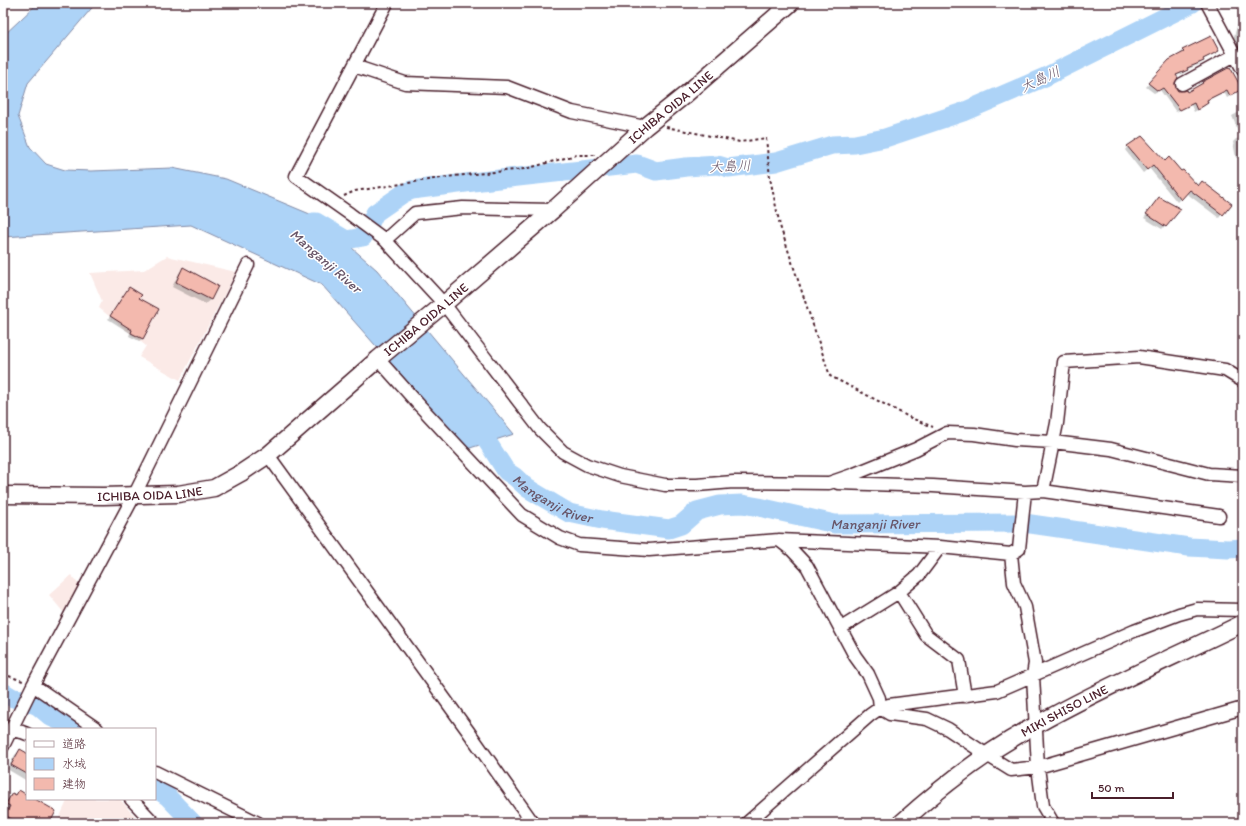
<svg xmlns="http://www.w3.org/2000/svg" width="1246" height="826" font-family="Itim,'Klee One',sans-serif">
  <rect width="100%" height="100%" fill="#fff"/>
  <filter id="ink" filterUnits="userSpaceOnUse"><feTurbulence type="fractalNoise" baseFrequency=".025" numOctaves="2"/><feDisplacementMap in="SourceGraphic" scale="8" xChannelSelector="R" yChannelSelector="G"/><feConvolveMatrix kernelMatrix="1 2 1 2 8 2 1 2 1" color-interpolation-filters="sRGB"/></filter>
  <g filter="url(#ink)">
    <!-- built -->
    <path fill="#fbeae7" d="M167,256L236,272L180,380L139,357L146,346L99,308L102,301L90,273L144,270Z
      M71,575L80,586L64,613L49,595Z
      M68,799H120L129,810L142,823H57Z"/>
    <!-- water -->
    <path fill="#add3f7" stroke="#858ba5" d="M38,3H96L28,83L18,116L30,147L46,164L65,170L91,171L172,168L226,179L317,217L377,270L514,434L467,449L322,285L191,225L3,237V36Z"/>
    <!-- shadow -->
    <path fill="#0003" d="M1243,20V50L1231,46L1237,26Z
      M1218,50L1215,53L1202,60L1203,61L1200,64L1188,69L1184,73L1176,76L1173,83L1175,88L1178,92L1187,93L1204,81L1241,89L1227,98L1224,92L1206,101L1207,103L1204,106L1194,112L1191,105L1176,112L1160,90L1154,93L1146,87L1166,65L1181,55L1180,54L1183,51Z
      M1243,110V157L1236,158L1233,142L1236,139L1241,138L1232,116Z
      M1128,146L1164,162L1181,173L1222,214L1219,218L1186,193L1177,202L1149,168L1143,173L1125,150Z
      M1159,198L1165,226L1162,229L1144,218Z
      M184,268L217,286L210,300L205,304L172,287L179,273Z
      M129,288L138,298L158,309L142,339L139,341L129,336L130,333L108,319Z
      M20,750L27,754V781L7,769L15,755Z
      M19,791L27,796V799H33L49,823H6L3,822V816L6,811L3,810V807L8,799L12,795L14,796Z"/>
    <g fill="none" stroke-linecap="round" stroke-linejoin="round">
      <!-- river -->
      <g stroke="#add3f7" stroke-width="19">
        <path d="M313,222H316L346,240L363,237L375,213L404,193L412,190L481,181L637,164L656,171L686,167L718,165L728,168L776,162L832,145L855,144L885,138L963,112L1045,77L1193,3"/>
        <path id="s1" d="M480,419L485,438L506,471L515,477L527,488L569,513L602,520L669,529L681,525L697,511L720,505L742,504L759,507L835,524L1024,523L1189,547L1228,549L1243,548"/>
        <path d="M3,692L13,698L22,699L38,706L51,717L77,729"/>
        <path d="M155,788L167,796L193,823"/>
      </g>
    </g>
    <!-- building -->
    <path fill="#f3b9ae" stroke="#4a1f2b" d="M1211,36L1219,51L1203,59L1204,61L1187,68L1188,70L1176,75L1178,78L1175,83L1176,88L1178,91L1186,90L1187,92L1203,83L1202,82L1204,81L1230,67L1242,89L1230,96L1227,90L1207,100L1208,103L1197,110L1194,103L1180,110L1163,88L1158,91L1148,83L1169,60L1184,52L1182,50Z
      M1142,136L1165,161L1169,157L1181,171L1183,170L1198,186L1202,181L1232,204L1223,215L1190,190L1181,200L1153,165L1147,170L1127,146Z
      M1159,197L1181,209L1166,227L1146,214Z
      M183,267L218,286L211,300L176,282Z
      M129,287L142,295L139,298L159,309L143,339L131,333L132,330L110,316Z
      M20,749L27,753V774L11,765Z
      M19,790L27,795V799H35L56,811L50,823H18L5,815L10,806L6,804L12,793L16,795Z"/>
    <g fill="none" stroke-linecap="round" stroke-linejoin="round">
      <defs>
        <path id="minor" d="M387,3L296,176L350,214L385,240L444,304L540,429L563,452L587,465L620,476L665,485H697L733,482L829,483L852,475L916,449L947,433L974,434L1015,440L1053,442L1111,449L1209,474L1243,476
          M1207,3L1243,70
          M354,66L405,83L507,87L572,112L645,127
          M1182,84L1235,55
          M385,240L415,213L463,208L553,210
          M378,359L420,406L522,515L560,538L579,545L649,550L779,540L940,547L1011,554
          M268,455L468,731L533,823
          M838,483L933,486L1025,492L1043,491L1219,516
          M1043,491L1057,423L1064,362L1139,357L1225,370L1243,381
          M1025,492L1019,549L1011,554L1014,583L1025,607L1035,663L1033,676L1038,767L1043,806L1053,823
          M779,540L792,550L807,566L855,656L868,674L879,698L880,708L890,714L927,719L948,729L987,755L1011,770L1038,767L1243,708
          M899,592L926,635L959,660L965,696
          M841,628L899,592L919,575L940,547
          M33,685L97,729
          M11,730L22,732L27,734
          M3,746L33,685L135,494L248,265
          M155,772L258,823
          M131,799L154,823
          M747,823L870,715L880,708L889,705L997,691L1134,631L1179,614L1197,609L1243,610"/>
        <g id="major">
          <path id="s2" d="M3,495L103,496L178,494L214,488L241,473L268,455L378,359L444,304L553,210L645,127L685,95L791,3"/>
          <path id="s3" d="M901,823C942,786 987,751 1036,725C1103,687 1174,657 1243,623"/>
        </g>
      </defs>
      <!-- minor casing -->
      <use href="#minor" stroke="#4a1f2b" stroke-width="15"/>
      <!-- major casing -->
      <use href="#major" stroke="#4a1f2b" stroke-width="19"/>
      <!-- path -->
      <path stroke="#4a1f2b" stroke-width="2" stroke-dasharray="3 3" stroke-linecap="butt" d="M666,127L740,142L766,138L770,178L780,226L830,376L911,418L933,427
        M344,196L355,191L454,176L525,169L576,155H595
        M3,674L23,681"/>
      <!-- minor -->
      <use href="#minor" stroke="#fff" stroke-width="12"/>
      <!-- major -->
      <use href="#major" stroke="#fff" stroke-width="16"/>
    </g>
  </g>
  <g text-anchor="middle" stroke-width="3" stroke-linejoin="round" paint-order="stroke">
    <!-- street labels -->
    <g font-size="13" fill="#4a1f2b" stroke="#fff">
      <text dy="5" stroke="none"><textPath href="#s2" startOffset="807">ICHIBA OIDA LINE</textPath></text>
      <text dy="5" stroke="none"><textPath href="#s2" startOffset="483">ICHIBA OIDA LINE</textPath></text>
      <text dy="5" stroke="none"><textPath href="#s2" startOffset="147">ICHIBA OIDA LINE</textPath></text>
      <text dy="5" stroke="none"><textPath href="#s3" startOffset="199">MIKI SHISO LINE</textPath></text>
    </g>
    <!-- water labels -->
    <g font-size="14" font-style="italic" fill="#685568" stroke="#fff">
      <text transform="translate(1040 79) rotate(-25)" y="5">大島川</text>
      <text transform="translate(730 166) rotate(-3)" y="5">大島川</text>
      <text transform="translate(326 261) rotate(41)" y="5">Manganji River</text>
      <text dy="5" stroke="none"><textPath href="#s1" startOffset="114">Manganji River</textPath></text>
      <text dy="5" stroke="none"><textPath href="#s1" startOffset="451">Manganji River</textPath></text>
    </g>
  </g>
  <!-- margin -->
  <rect width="1246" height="826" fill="none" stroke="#fff" stroke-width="16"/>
  <rect x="8" y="8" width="1230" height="810" fill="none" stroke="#4a1f2b" stroke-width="1.5" filter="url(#ink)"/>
  <!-- legend -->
  <rect x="26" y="728" width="130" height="72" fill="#ffffff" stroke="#b7a5aa"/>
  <rect x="34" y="741" width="20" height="6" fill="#ffffff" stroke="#b7a5aa"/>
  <text x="62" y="748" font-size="12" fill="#4a1f2b">道路</text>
  <rect x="34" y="758" width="20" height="12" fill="#add3f7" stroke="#b7a5aa"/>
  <text x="62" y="768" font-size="12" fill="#4a1f2b">水域</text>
  <rect x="34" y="778" width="20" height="12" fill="#f3b9ae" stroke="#b7a5aa"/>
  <text x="62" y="788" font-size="12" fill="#4a1f2b">建物</text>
  <!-- scale -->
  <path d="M1092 792v6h81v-6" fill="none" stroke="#4a1f2b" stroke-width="2"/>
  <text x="1098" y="792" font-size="12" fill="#4a1f2b" stroke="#ffffff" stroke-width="3" paint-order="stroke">50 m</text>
</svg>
